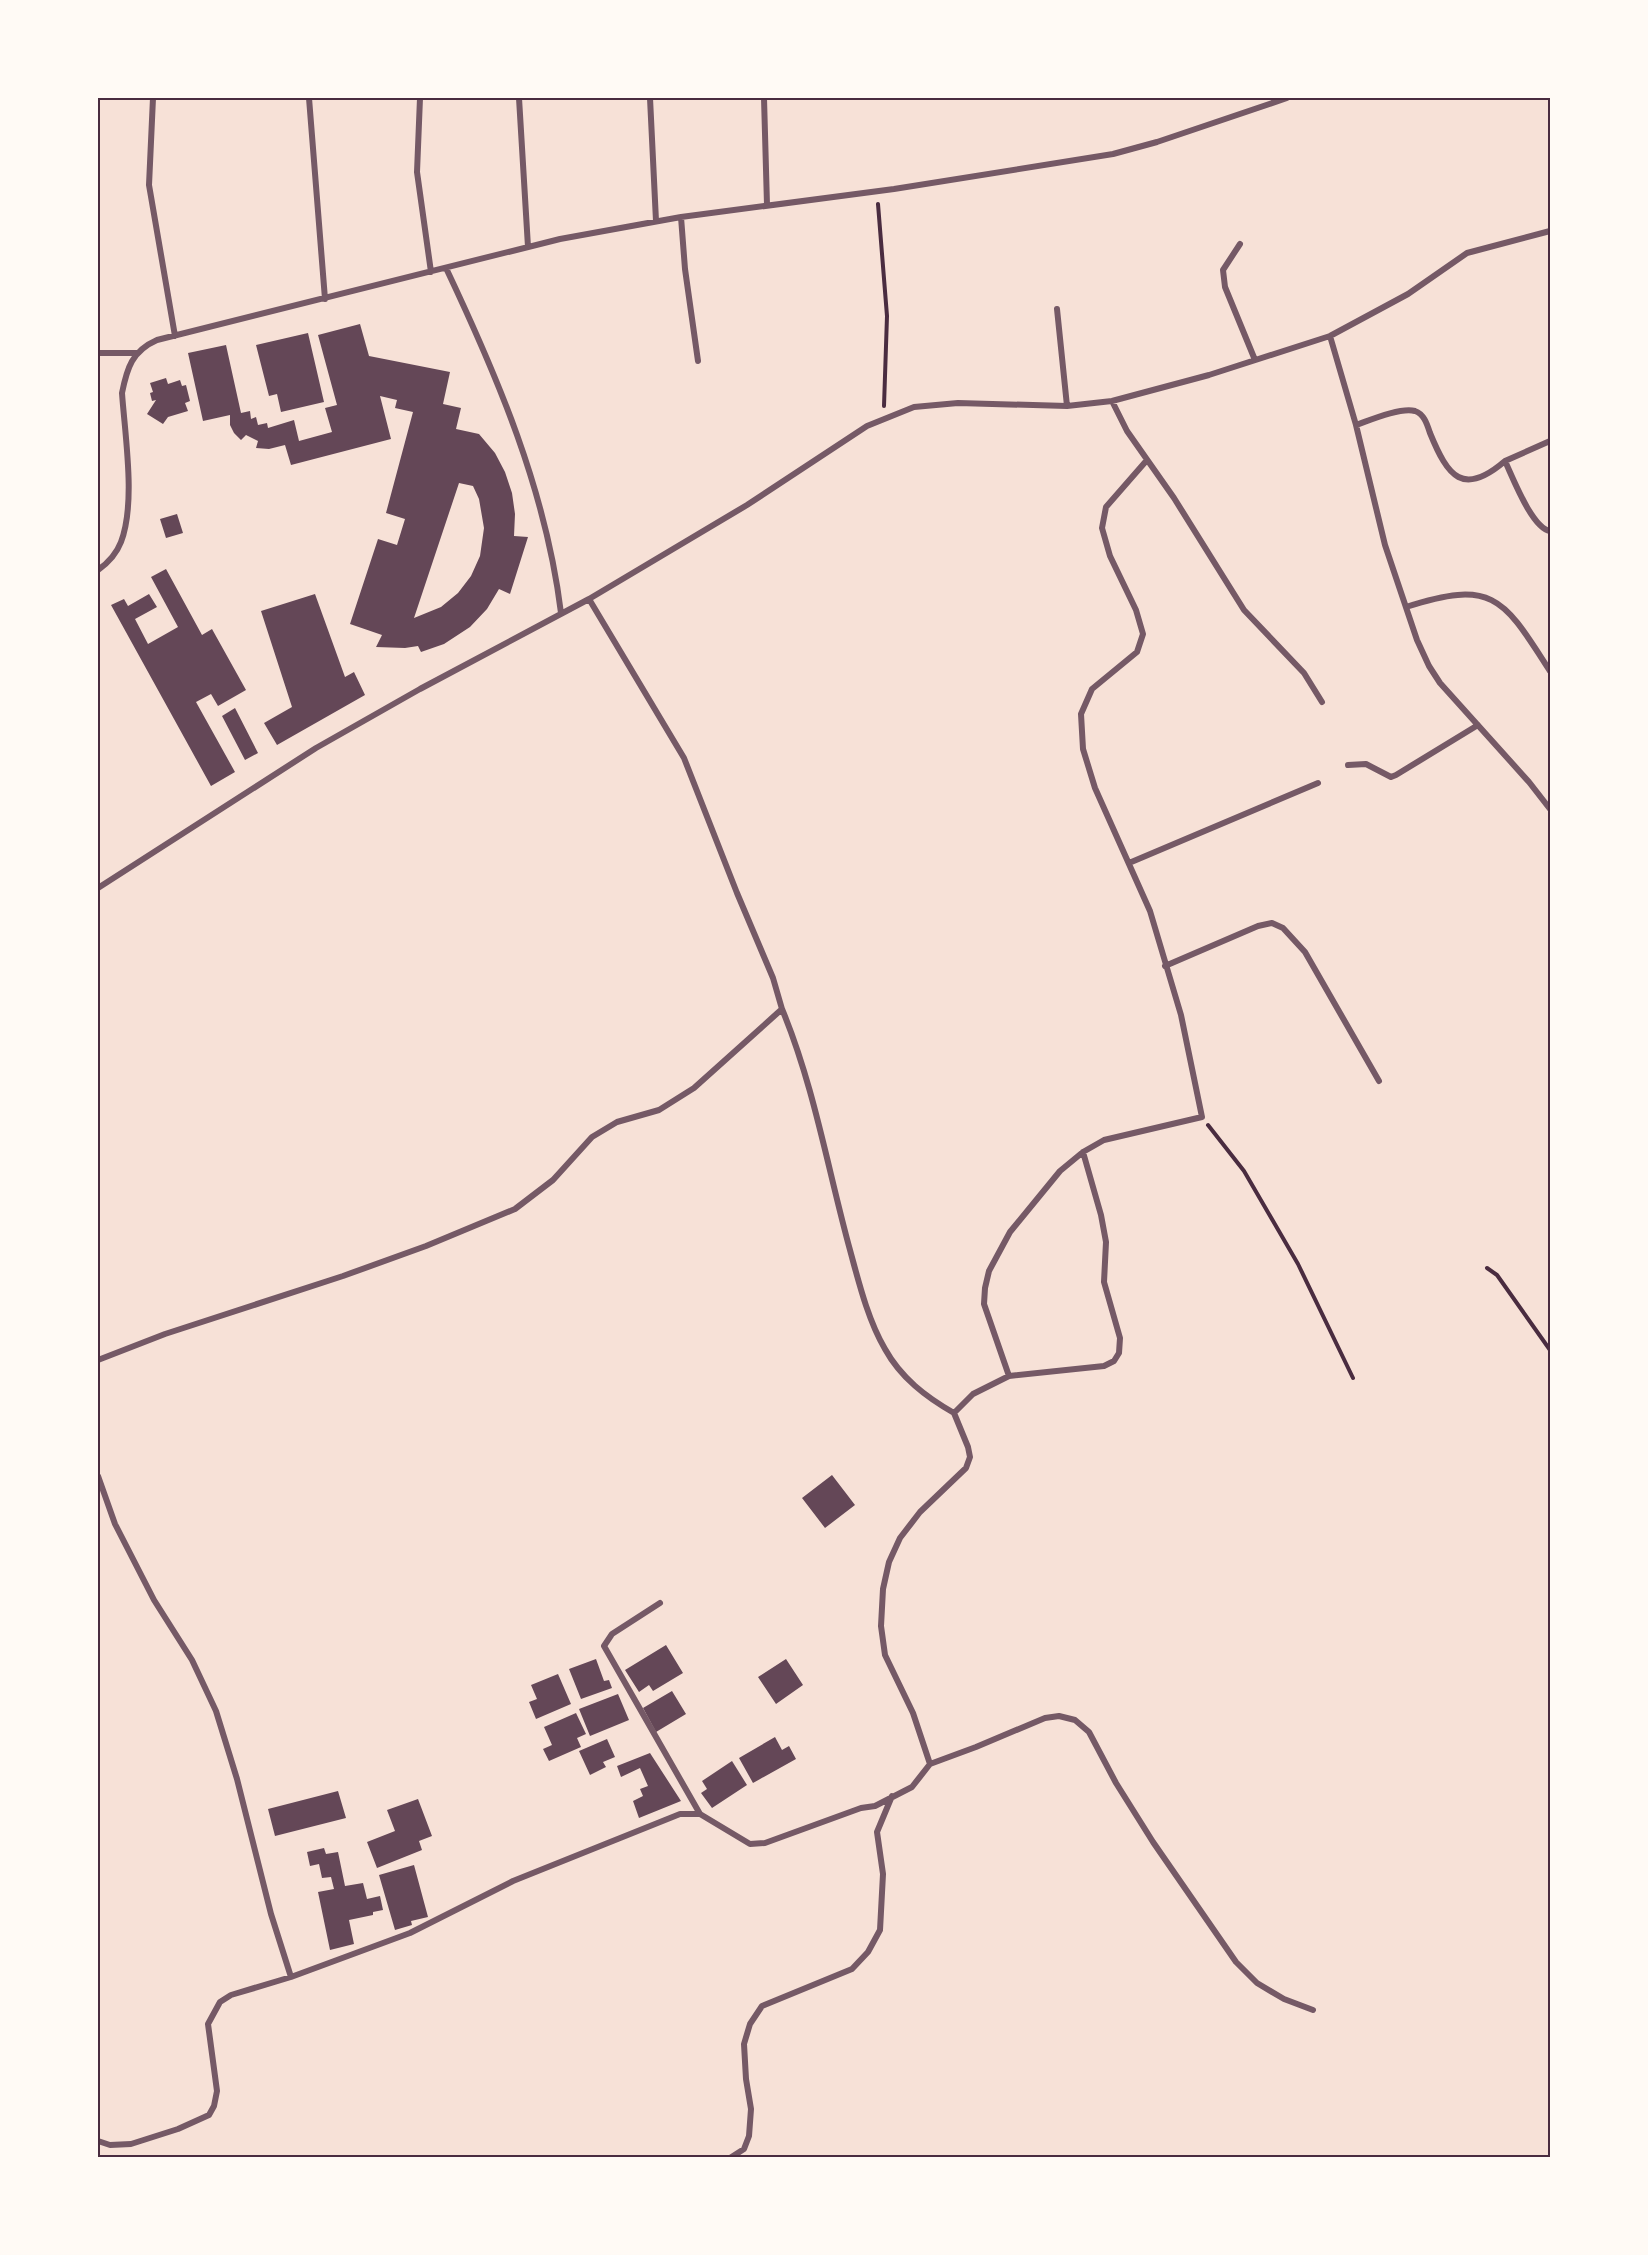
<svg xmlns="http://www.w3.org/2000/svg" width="1648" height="2255" font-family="Poppins,sans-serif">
  <rect width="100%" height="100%" fill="#f7e1d7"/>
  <!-- building -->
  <path fill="#644757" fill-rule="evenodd" d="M360,324L369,356L450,372L443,404L461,408L456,429L479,434L495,453L505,472L512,493L515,514L514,536L528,537L510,594L499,589L487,609L470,627L444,644L421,652L418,646L405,648L376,647L382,635L350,624L378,539L397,545L405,519L386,513L413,412L395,408L397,400L380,396L391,439L291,465L285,445L269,449L256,448L258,441L246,435L241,440L234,433L230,425V415L203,421L188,353L226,345L241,413L250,411L251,419L256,417L258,425L267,423L268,428L294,420L299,441L332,432L325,408L337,405L318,335ZM459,483L473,486L479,499L484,528L480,556L471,576L458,593L441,607L414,618Z
    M308,333L324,402L281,412L277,394L269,396L256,345Z
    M166,378L168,384L180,380L182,386L186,385L190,401L185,403L188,411L168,417L163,424L147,414L156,400L152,401L150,393L153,392L150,383Z
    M177,514L183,533L166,538L160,519Z
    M166,569L202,635L212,629L246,690L218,706L211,694L196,702L235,772L211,786L111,605L124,599L128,606L149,594L157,607L135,619L148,644L178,627L151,577Z
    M315,594L345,677L354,672L365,695L277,745L264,723L292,707L261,611Z
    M235,708L258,753L245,760L222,716Z
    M832,1475L855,1505L825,1528L802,1498Z
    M666,1645L683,1673L653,1691L649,1685L639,1692L625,1670Z
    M596,1659L604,1681L609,1680L612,1688L581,1699L569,1669Z
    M786,1659L803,1685L776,1704L758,1677Z
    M558,1674L571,1704L536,1719L529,1702L537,1699L531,1685Z
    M672,1691L686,1714L656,1732L643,1708Z
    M618,1694L629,1720L590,1736L579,1709Z
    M576,1713L586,1734L577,1738L581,1747L549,1761L543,1749L552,1745L544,1727Z
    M775,1737L782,1750L789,1746L796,1759L753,1783L739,1758Z
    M607,1739L615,1757L603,1762L606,1767L590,1775L579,1751Z
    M650,1753L681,1801L639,1818L633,1801L643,1796L640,1789L648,1786L640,1768L621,1777L617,1766Z
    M732,1761L747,1785L712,1808L701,1793L707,1789L702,1781Z
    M338,1791L346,1818L275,1836L268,1809Z
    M418,1799L432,1836L419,1841L422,1850L377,1868L367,1842L395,1831L387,1810Z
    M324,1848L326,1854L338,1852L345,1886L363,1883L367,1899L380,1896L383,1910L373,1912V1915L349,1920L354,1944L330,1950L318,1892L334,1889L331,1877L322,1878L319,1864L310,1866L307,1852Z
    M414,1865L428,1917L411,1921L412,1925L395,1930L379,1875Z"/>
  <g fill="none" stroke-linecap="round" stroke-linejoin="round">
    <!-- path -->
    <path stroke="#4a2c40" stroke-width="4" d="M878,204L887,316L884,406
      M1208,1125L1244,1171L1298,1264L1353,1378
      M1487,1268L1497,1275L1550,1350"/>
    <!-- minor -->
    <path stroke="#755966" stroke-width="6" d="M153,98L149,185L175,336
      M309,98L325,299
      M420,98L417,172L431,272
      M519,98L528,247
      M650,98L656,221
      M764,98L767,205
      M681,217L685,269L698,361
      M1240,244L1223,270L1225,287L1255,360
      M446,268C498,378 546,491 561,613
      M1057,309L1067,406
      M1330,336L1356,425L1385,545L1417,640L1429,666L1440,683L1529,782L1550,809
      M98,353H137
      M1112,401L1127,431L1174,498L1244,610L1304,673L1322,702
      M1356,425C1370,420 1401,407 1415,411C1424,414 1427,424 1430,433C1448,477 1463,497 1505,461C1513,478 1532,528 1550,531
      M1505,461L1550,441
      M98,570C108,563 116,555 121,542C136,503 125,436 122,393C127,368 132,351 157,340L560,239L681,217L894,189L1113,154L1157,142L1287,98
      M1406,607C1495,578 1504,600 1550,671
      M1348,765L1366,764L1391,777L1396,775L1478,725
      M1129,863L1318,783
      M98,888L316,748L420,689L589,599L747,505L867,426L914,407L958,403L1067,406L1112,401L1209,375L1330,336L1408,294L1467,253L1550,231
      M1165,966L1258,926L1272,923L1283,928L1305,952L1379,1081
      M782,1009C814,1086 828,1170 850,1250C859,1283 868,1320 885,1349C901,1378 926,1397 954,1413
      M98,1360L165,1334L343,1276L426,1246L515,1209L553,1180L592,1137L617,1122L659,1110L694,1088L782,1009L773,978L737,893L684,758L589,599
      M1009,1376L984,1304L985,1288L989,1271L1010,1232L1060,1171L1083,1152L1104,1140L1202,1117L1181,1015L1150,911L1095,788L1083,749L1081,714L1092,689L1137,652L1143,634L1136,610L1110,556L1102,528L1106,507L1147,460
      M98,1476L115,1524L154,1600L192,1660L216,1711L237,1779L271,1914L291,1977
      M660,1603L612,1634L604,1646L700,1814
      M930,1764L913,1713L885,1655L881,1626L883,1589L889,1562L900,1538L920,1512L966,1468L970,1457L968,1447L954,1413L973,1394L1009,1376L1104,1366L1114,1361L1119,1353L1120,1338L1104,1282L1106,1242L1101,1215L1083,1152
      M98,2141L110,2145L131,2144L178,2129L209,2115L214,2106L217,2091L208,2024L220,2002L231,1995L291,1977L410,1933L513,1881L680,1814H700L750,1844L765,1843L861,1808L875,1806L912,1787L930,1764L976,1747L1045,1718L1059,1716L1075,1720L1089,1732L1116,1783L1153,1842L1236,1962L1257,1983L1284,1999L1313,2010
      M730,2158L744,2149L749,2136L751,2109L746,2079L744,2044L750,2024L762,2006L852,1969L868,1952L880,1930L883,1874L877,1832L892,1796"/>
  </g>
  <!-- border -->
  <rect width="1648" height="2255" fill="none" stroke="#fffaf5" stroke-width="198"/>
  <rect x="99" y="99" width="1450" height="2057" fill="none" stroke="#4a2c40" stroke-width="2"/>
</svg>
